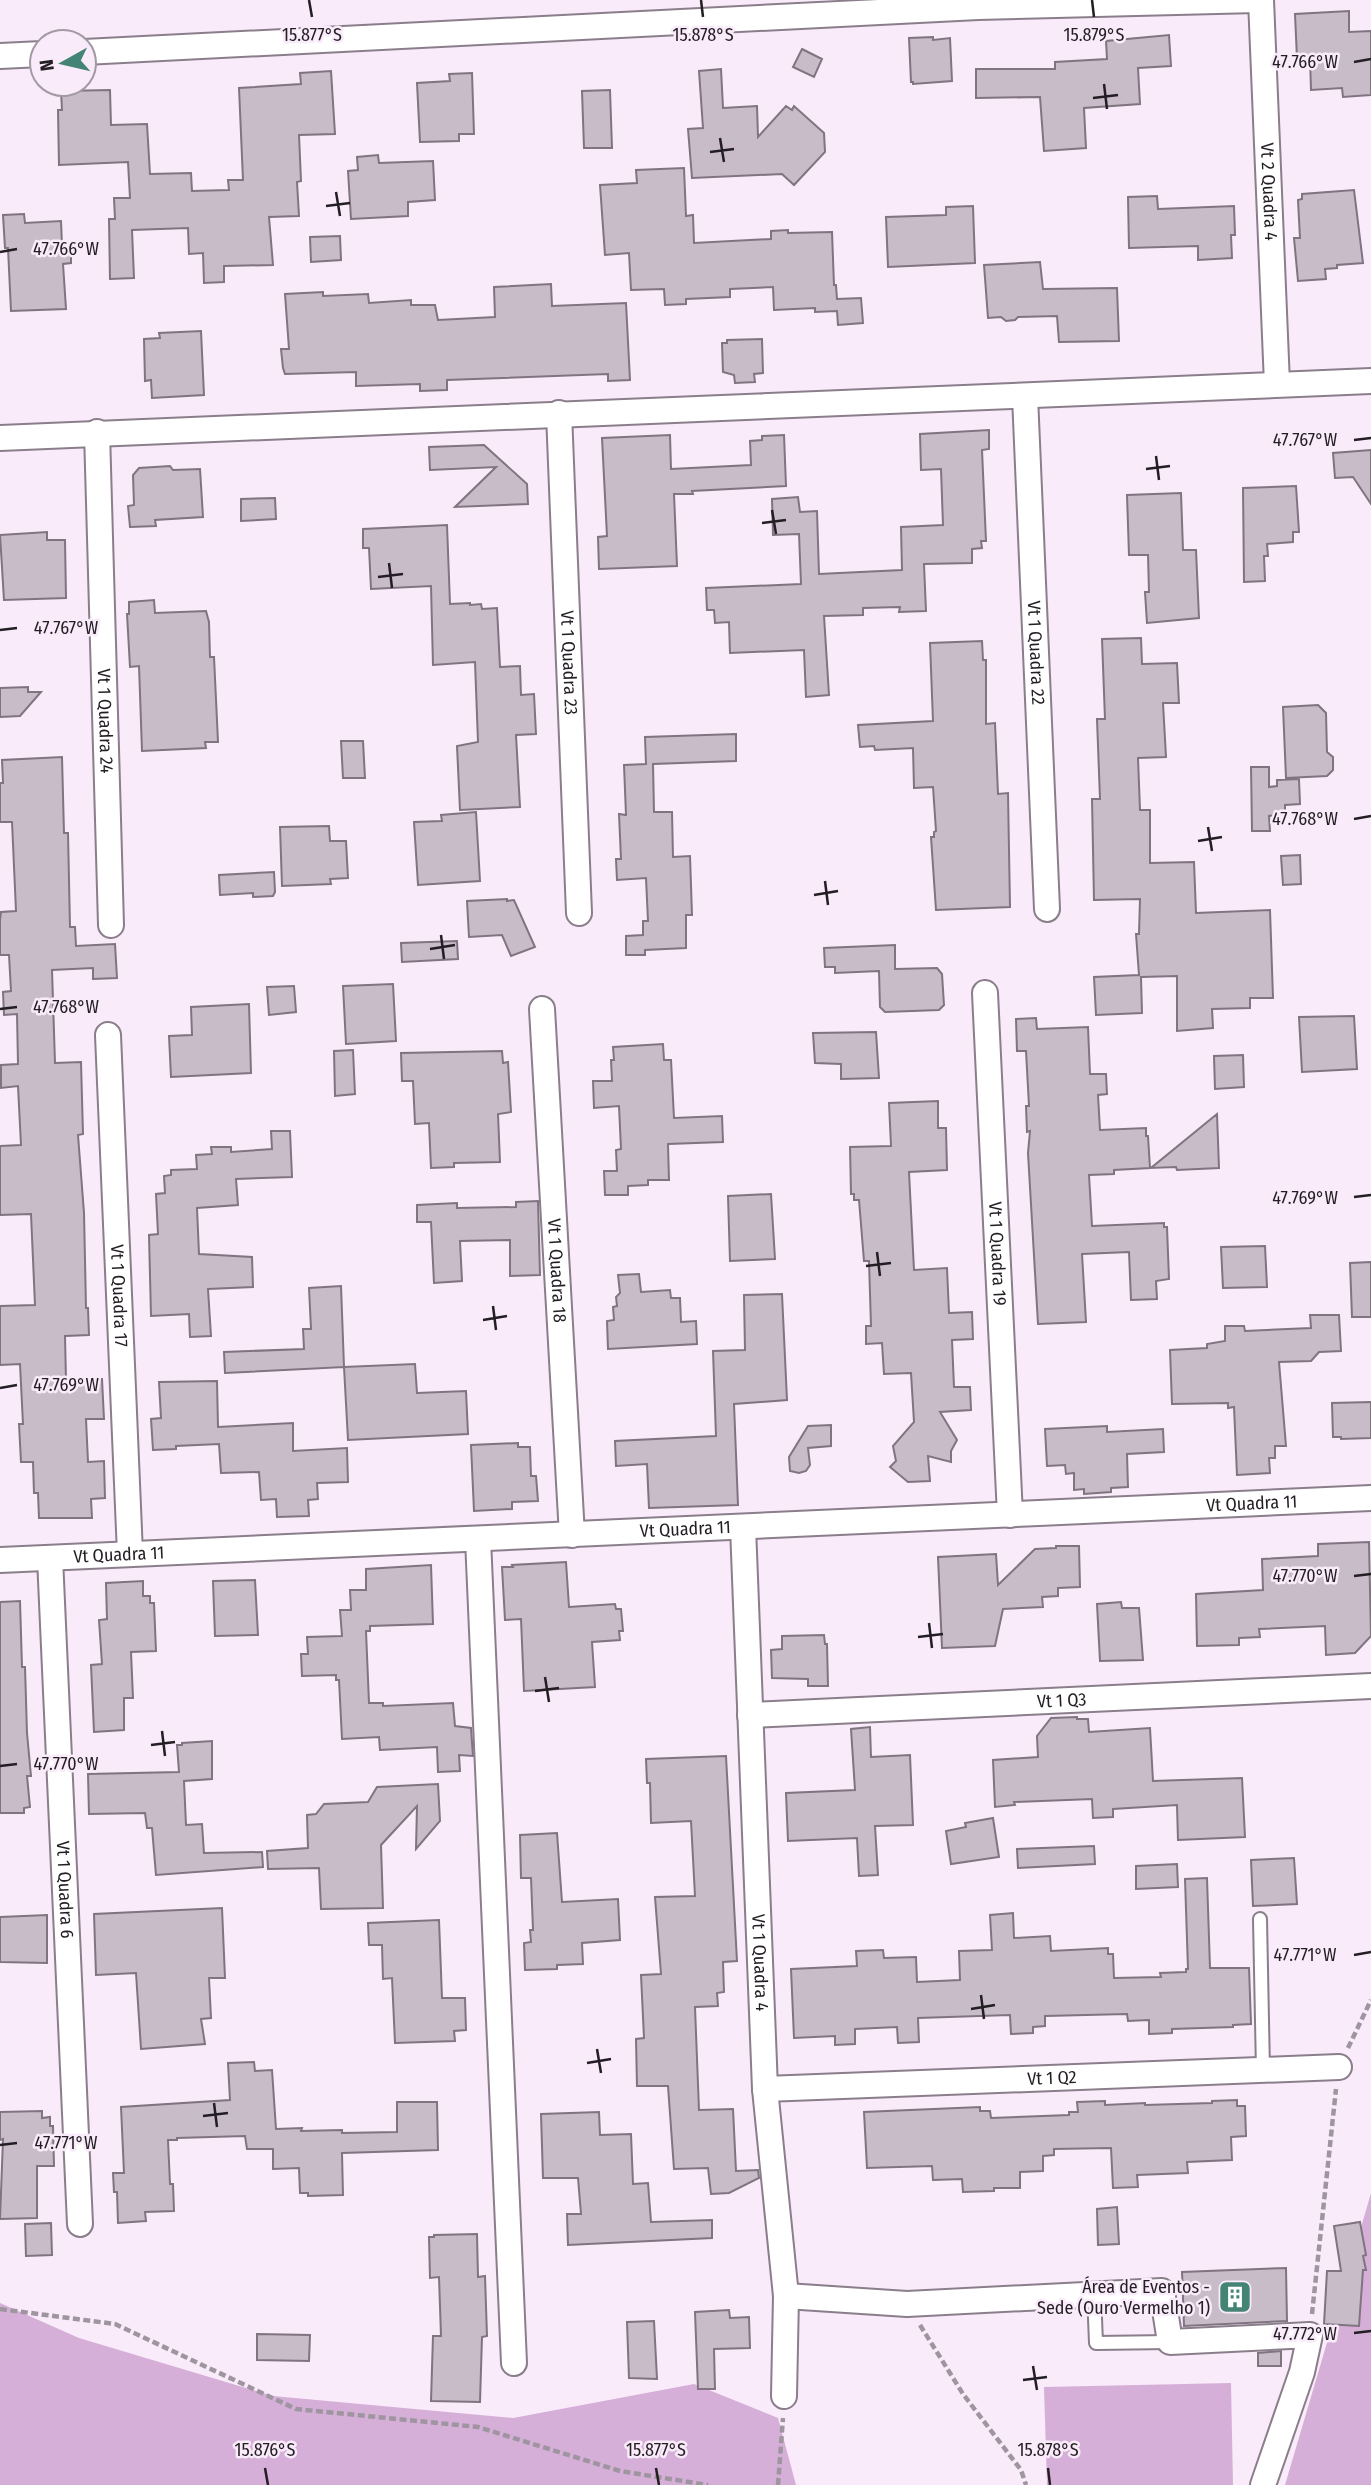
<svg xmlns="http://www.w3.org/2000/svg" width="1371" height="2485" font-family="'Fira Sans Condensed',sans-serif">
  <rect width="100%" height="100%" fill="#f9ebfa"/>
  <!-- green -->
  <path fill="#d5afd7" d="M1371,2193V2485H1285L1362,2224Z
    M0,2303L79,2338L273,2396L513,2418L694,2384L778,2418L796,2485H0Z
    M1231,2383L1233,2485H1047L1044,2387Z"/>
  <!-- building -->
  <path fill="#c9bcc9" stroke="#807481" stroke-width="2" d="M1349,11V32L1371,31V95L1343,97L1342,88L1311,90L1310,58L1297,59L1295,14Z
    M1169,35L1171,66L1138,68L1140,104L1084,108L1086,148L1044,151L1040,97L976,98V69H1055V62L1107,59L1106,41Z
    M933,37V40L950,38L952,81L913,84V82H911L909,38Z
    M802,49L822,59L814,77L793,67Z
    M721,69L723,108L757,106L758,137L786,106L792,110L794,106L824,133L825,152L794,185L782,174L692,178L688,129L703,128L699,71Z
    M331,71L335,134L299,135L301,181L297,182L299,216L269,217L273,265L224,266V282L204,283L203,253L189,254L188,228L132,230L134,278L110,279L109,219H115L114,198H130L128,162L59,165L58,110H62L61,91L110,90L111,125L147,124L150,174L191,173L192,191L229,190L228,180H243L239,88L301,84L300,73Z
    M472,73L474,134H459V141L420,142L417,83L450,81L449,74Z
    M610,90L612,148H584L582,91Z
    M378,155L379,163L433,161L435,200L408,202V216L351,219L348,171L358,170L357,157Z
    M684,168L686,216L693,215L694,243L771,239V231L788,230V233L832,232L834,285H836L837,299L861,298L863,323L838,325L837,311L815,312V308L774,310L773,287L730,289V297L686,299V304L665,305L664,289L631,290L629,253L605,255L600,185L637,183L636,170Z
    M1354,190L1363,263L1337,265V268L1325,269L1326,279L1298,281L1294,238H1300L1298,200L1302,199V194Z
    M1157,196L1158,209L1234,206L1235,235H1231L1232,258L1198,260V246L1129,248L1128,197Z
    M973,206L975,263L888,267L886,217L946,215V207Z
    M24,214L25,223L61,221L62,245H71V263L63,264L66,309L11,311L8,248H5L3,215Z
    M340,236L341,260L311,262L310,237Z
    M1040,262L1043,289L1117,288L1119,341L1059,342L1057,316L1018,317L1015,320L1006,321L1001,317L988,318L984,265Z
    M551,284L552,306L626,303L630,380L608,381V374L447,380V390L420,391V384L356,386V372L285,374L283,368L281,349H289L285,294L323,292V296L368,294L369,303L411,300V305H435L438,320L495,317L494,287Z
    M201,331L204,395L152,398L151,380L145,381L144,339L160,338L159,333Z
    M762,339L763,373L754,374L755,382L735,383L734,375L723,372L722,343H727V340Z
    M989,430V449L982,450L986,541H981L982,548L972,549V563L924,564L926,611L899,612L900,607L863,608V615L824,616L829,695L806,697L804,650L730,653L729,622L715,623L714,610H707L706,588L801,584L799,534L773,535L772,499L798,497L800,512L817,511L819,574L902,570L901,527L943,525L941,469L921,470L920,434Z
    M670,435L671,469L751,465L750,441L762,440V436L784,435L786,486L692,491L693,494H674L677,566L599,569L598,537L607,536L602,438Z
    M484,445L527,484L528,504L455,507L496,467L430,470L429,447Z
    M1371,450V504L1353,477L1335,478L1333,453Z
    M170,466L173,470L200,469L203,517L155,520L156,526L130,527L128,506L134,505L133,475L139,468Z
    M1296,486L1299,532H1293V542L1267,544L1268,556H1264L1265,581L1244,582L1243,488Z
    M1181,493L1183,550H1196L1199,618L1147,623L1145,592H1149L1148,555H1129L1127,495Z
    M275,498L276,519L241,521V499Z
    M447,525L450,604L470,603V605L481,604L482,609L497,608L500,667L520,666L521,695L534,694L536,734L516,735L520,807L460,810L457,746L478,742L475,662L433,665L431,586L371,589L369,548H363V529Z
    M47,532V540H65L66,598L4,600L0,535Z
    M154,600L155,613L206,611L209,622L210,657H214L218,742H205L206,748L142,751L139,666L130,667L127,614H129V602Z
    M1141,638L1142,664L1177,663L1179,703H1163L1166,757L1138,758L1140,810H1150V863L1194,862L1196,913L1270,910L1273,998H1250V1008L1212,1009L1213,1028L1177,1031V976L1141,977L1142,1013L1096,1015L1094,977L1139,975L1136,934H1139L1140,899L1094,900L1092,799H1100L1097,719H1105L1102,639Z
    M982,641L983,660H986V724L995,723L998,794L1008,793L1010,907L936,910L931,837H934V832L936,831L933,787L914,788L913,748L875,750L874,746L860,747L858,725L933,721L930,643Z
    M28,687V692H41L20,716L0,717V688Z
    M1318,705L1326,713L1327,752L1333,757V770L1327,776L1286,778L1283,707Z
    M736,734V761L653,764L654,812H672L673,857L690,856L692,915H686V948L645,950V955H626V936L643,935V921H648L646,878L617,880L616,859H621L619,814L626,815L624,765L647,764H646L645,737Z
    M341,741H363L365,778H343Z
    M62,757L64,833H68L70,927H75L76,946L115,944L117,978L93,979V968L52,970L55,1063L81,1062L83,1134L78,1135L84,1213L86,1308H88L89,1335L65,1336L66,1381L102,1379L104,1419H86L88,1462L104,1461L105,1498L91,1499L92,1518H39L38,1493H34L33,1462H21L19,1424H23L20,1364L0,1365V1306L35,1305L31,1214L0,1215V1146L21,1145L18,1086L1,1088V1065L18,1064L17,1014L4,1015L3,992L11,991L9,955H0V920L1,912L16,911L12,822H0V783H3L2,760Z
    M1251,767H1269V787L1277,786V780L1299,779L1300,804L1285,805V814L1269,816L1270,831H1252Z
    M476,812L480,881L418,885L414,822L442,821L441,815Z
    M329,826L330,841H346L348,878L330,879L331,884L282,886L280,827Z
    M1300,855L1301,884L1283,885L1281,856Z
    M274,872L275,892L273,896L253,897V893L220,895L219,875Z
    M507,899V901L514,900L535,947L511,956L502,935L469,937L467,901Z
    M457,941L458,959L402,962L401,943Z
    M895,945V969L937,968L942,974L944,1005L939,1010L885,1012L880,1007L879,971L835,973V967H825L824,948Z
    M393,984L396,1041L346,1044L343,986Z
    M294,986L296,1012L269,1015L267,987Z
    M249,1004L251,1073L171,1077L169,1036L192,1035L191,1007Z
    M1354,1016L1357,1069L1302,1072L1299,1017Z
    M1036,1018L1037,1029L1088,1027L1090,1074H1106L1107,1094L1098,1095L1100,1130L1146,1128V1136H1148L1150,1168L1114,1170V1174L1089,1175L1092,1226L1164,1223V1227H1167L1169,1279L1156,1281L1157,1299L1131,1300L1129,1252L1082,1254L1086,1322L1038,1324L1028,1153L1030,1131L1027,1132L1026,1106H1029L1026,1051H1017L1016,1019Z
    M876,1032L879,1078L841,1079V1064L815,1063L813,1033Z
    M663,1044L664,1060H671L674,1118L722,1116L723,1142L668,1144L669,1180H648V1185L628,1186V1195H605L604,1171H617L616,1150L621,1149L619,1106L594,1108L593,1081H612L611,1060H614L613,1047Z
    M353,1050L355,1094L335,1096L334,1051Z
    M502,1051L503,1063L508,1062L511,1112L498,1114L500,1162L454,1163V1167L431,1168L429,1123L415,1124L413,1081H402L401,1053Z
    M1243,1055L1244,1087L1215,1089L1214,1056Z
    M938,1101V1128H946L947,1170L909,1172L914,1270L947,1268L949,1313L972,1312L973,1339L952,1340L954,1387H970L971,1410L940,1412L957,1440L951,1451V1462L928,1456L930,1481L908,1482L890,1467L896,1461L893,1446L914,1422L911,1373L884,1374L882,1343L866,1344V1326H871L869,1261H864L859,1200H854V1194H851L850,1147L891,1146L889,1103Z
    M1217,1114L1219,1168L1177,1170L1176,1167L1151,1168Z
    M271,1131H290L292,1177L236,1179L238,1205L197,1208L199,1254L252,1257L253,1287L208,1289L211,1336L190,1337L189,1314L151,1316L149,1235L158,1234L156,1194L165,1193L164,1176L171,1175V1170L197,1169L196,1155L212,1154L211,1147H231V1152L272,1149Z
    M771,1194L775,1259L730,1261L728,1196Z
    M538,1201L540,1275L510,1276V1240L460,1241L462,1281L434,1283L431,1222H417V1205L457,1203V1208L516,1207V1202Z
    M1265,1246L1267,1287L1223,1288L1221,1247Z
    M1371,1262V1317H1352L1350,1263Z
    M639,1274L641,1292L670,1290L671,1298H680L681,1322L696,1321L697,1344L608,1349L607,1321L614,1320L613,1307L617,1306L616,1297L620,1293L618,1275Z
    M341,1286L344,1367L415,1364L417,1393L466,1391L468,1434L348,1440L344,1367L225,1373L224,1352L304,1349L303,1329H311L309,1288Z
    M782,1294L787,1400L734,1404L738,1505L649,1508L647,1464L616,1466L615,1441L716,1436L713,1351L745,1350L744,1295Z
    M1310,1315H1339L1341,1351L1319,1352L1311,1361L1279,1362L1286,1446H1275V1458H1269L1270,1473L1237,1475L1234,1407L1228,1408V1403L1172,1404L1170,1350L1207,1348V1344L1225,1341V1326H1244L1245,1331L1311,1328Z
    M217,1381L218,1427L293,1423V1451L347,1448L348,1482L317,1483L318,1499L308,1500L309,1516L277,1517L276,1499L261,1500L259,1472L221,1473L219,1444L176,1446V1449L153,1450L151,1419L161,1418L159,1382Z
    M1371,1402V1438L1341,1439V1437H1333L1332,1403Z
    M831,1425V1446L808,1448L810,1465L806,1471L799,1473L790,1471L789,1457L808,1426Z
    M1107,1426V1432L1163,1429L1164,1452L1127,1454L1128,1487L1111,1488V1492L1084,1494V1489L1074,1490V1473L1066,1474L1065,1465L1047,1466L1045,1429Z
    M518,1443V1447H530L531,1476H536L538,1501L512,1502V1509L474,1511L471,1445Z
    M1369,1542L1371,1636L1355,1653L1326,1655L1325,1626L1259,1629L1260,1637L1239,1638V1645L1197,1646L1196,1594L1263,1590L1262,1559L1318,1556V1544Z
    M1056,1546H1079L1080,1587L1058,1588V1596L1042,1597L1043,1607L1003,1609L995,1646L942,1648L938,1557L996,1554L998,1585L1035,1549L1056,1548Z
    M566,1562L569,1607L615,1604L616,1609H621L623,1631H619L620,1640L592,1642L595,1687L524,1691L521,1619L505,1620L502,1567H513L512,1565Z
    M431,1565L433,1624L370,1626V1631H366L369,1703H383V1706L453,1703L455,1726L471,1728L473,1756L459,1755L460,1771L438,1772L437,1747L380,1750L379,1737L342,1739L339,1680H336V1675L302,1676L301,1654H308L307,1637L342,1636L340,1610H351L350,1590H366V1569Z
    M255,1580L258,1635L215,1636L213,1581Z
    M143,1581V1596H150V1603H154L156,1651L131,1652L133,1698H124V1730L94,1732L91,1665L102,1664L99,1620L107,1619L106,1583Z
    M20,1601L22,1667H25L27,1733L31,1776H27L30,1807L24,1808V1813H0V1602Z
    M1121,1602L1122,1608H1139L1143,1660L1100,1661L1097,1604Z
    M824,1635L825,1644H827L828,1686H808V1679L772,1678L771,1650L782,1649V1636Z
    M1077,1717V1719H1088L1089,1732L1150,1728L1153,1781L1242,1778L1245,1837L1178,1840L1177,1805L1113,1809V1817L1093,1818L1092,1799L1014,1802L1015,1805L995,1807L993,1760L1038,1757L1037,1736L1051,1718Z
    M870,1727L871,1757L910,1755L913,1825L875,1826L878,1875L859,1876L857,1838L788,1841L786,1793L855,1790L851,1729Z
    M212,1741V1779L184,1781L186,1825L202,1824L204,1853L262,1852L263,1867L156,1875L152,1828H147L145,1813L89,1814L88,1774L179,1772L177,1745H182V1743Z
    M726,1756L737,1961L723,1962L724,1992L717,1993L718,2006L695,2007L699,2110L733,2109L736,2171L758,2170L759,2178L729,2193L711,2194L708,2168L674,2169L668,2086H637L636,2039L644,2038L641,1975L661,1974L655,1897L695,1896L691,1821L651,1823L650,1783H647L646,1759Z
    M438,1784L440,1821L416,1849L417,1806L381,1845L383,1908L321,1909L319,1868L268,1869L267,1851L308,1848L307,1815L316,1814L324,1804L368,1802L377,1787Z
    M993,1818L999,1857L951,1864L946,1831L966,1827L965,1823Z
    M557,1833L562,1902L618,1899L620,1940L582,1943L583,1964L557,1965V1969L525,1970L524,1943L531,1942L530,1930H533L531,1878H521L520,1835Z
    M1094,1846L1095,1864L1018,1868L1017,1849Z
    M1294,1858L1297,1904L1253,1906L1251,1860Z
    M1177,1864L1178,1887L1136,1889V1866Z
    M1207,1878L1210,1968H1249L1251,2024L1233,2025V2027L1172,2029V2033L1149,2034V2020L1128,2021L1127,2014L1045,2016V2026L1033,2027V2033L1011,2034L1010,2015L918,2018L919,2042L898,2043L897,2027L855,2029V2044L835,2045V2036L794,2038L791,1969L857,1966L856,1951L883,1950L884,1958L916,1957L917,1982L960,1980L959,1951L992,1950L990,1915L1013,1913L1014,1938L1050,1936L1051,1951L1108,1948V1954H1113L1114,1978L1161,1977L1160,1973L1186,1972V1969H1188L1185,1879Z
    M222,1908L225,1978H209L211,2018L201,2019L205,2044L141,2049L136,1973L96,1975L94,1914Z
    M47,1915V1963L0,1962V1917Z
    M439,1920L442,1998H465L466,2030L454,2031L455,2041L395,2043L392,1978L383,1979L382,1945H369L368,1923Z
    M254,2062L255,2071L272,2070L276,2129L302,2128L301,2131L342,2130V2133L397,2132V2102H437L438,2150L342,2153L343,2195L308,2196V2193H300L299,2168L273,2169V2149H247L245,2136L177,2138V2140H168L170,2184H173L174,2211L145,2212L146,2221L118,2223L117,2192H114L113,2173H124L121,2107L230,2100L228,2063Z
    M1237,2100V2106H1245L1246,2136L1231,2137L1232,2160L1187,2162L1188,2173L1137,2175L1138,2187L1113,2188L1111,2148L1054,2149V2155L1043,2156V2171L1020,2172V2188H994V2191L963,2192L962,2179L933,2180L932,2166L867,2168L864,2112L980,2107V2111H990L991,2118L1069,2115V2112H1078L1077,2102L1105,2101V2105L1145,2103V2105L1212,2103V2101Z
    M42,2111V2118L50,2117V2126H53L54,2166H37V2218L0,2219L3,2139L0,2140V2112Z
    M599,2112L600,2135L631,2134L633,2184L648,2183L651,2222L712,2220V2238L568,2245L567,2214H581L578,2178H543L541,2114Z
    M1117,2207L1119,2244L1098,2245L1097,2209Z
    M1360,2222L1366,2255L1363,2256L1366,2270H1363L1359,2326L1324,2324L1327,2271H1341L1334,2226Z
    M51,2223L52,2255L26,2256L25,2224Z
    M477,2234L478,2277L485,2276L487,2336L482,2337L480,2402L431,2401L433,2336H441L439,2277L430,2278L429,2237H434V2235Z
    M1286,2268L1287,2321L1184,2326L1182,2272Z
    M729,2310L730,2318L749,2317L750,2348L714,2349L715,2389H698L695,2312Z
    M654,2321L657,2379L629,2378L627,2322Z
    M257,2334L310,2335L309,2361L257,2360Z
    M1281,2351V2366H1258V2353Z"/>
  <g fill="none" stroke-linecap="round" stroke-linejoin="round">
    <defs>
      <path id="lane" d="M1260,1919L1263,2071
        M1094,2294L1096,2343L1170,2342"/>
      <g id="street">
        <path id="s1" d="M1261,0L1277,384"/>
        <path d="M84,52L978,7L1257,0"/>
        <path d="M0,56L42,54"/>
        <path id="s2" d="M1025,396L1047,909"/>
        <path id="s3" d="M559,413L579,913"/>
        <path id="s4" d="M97,432L111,925"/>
        <path d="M0,438L1371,381"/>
        <path id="s5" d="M985,993L1010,1515"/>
        <path id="s6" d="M542,1009L572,1535"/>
        <path id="s7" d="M108,1035L130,1554"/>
        <path id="s8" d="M743,1527L765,2089L786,2296L784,2396"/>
        <path d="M478,1539L514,2363"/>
        <path id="s9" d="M50,1558L80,2224"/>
        <path id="s10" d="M0,1560L1371,1498"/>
        <path id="s11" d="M750,1715L1371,1686"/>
        <path id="s12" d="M765,2089L1339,2067"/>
        <path d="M786,2296L907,2304L1162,2291L1170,2342L1310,2335L1302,2372L1263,2485"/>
      </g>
    </defs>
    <!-- lane casing -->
    <use href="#lane" stroke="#8a7e8b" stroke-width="16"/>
    <!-- street casing -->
    <use href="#street" stroke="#8a7e8b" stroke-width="28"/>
    <!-- path -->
    <path stroke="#9f95a0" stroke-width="4.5" stroke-dasharray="7 3.5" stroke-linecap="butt" d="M1348,2048L1371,2000
      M0,2309L115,2324L296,2409L478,2427L620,2471L708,2485
      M1312,2314L1336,2089
      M920,2325L963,2394L1021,2470L1026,2485
      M778,2485L783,2418"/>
    <!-- lane -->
    <use href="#lane" stroke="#fff" stroke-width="12"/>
    <!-- street -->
    <use href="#street" stroke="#fff" stroke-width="24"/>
  </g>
  <!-- ticks -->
  <path fill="none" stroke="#231e23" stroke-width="2.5" d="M309,0L312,17M701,0L703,17M1092,0L1094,17M1354,62L1371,59M1104,84L1107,109M1093,98L1118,95M720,138L724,162M710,152L734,149M336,192L340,216M326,206L350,203M0,252L17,249M1354,440L1371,438M1156,456L1159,480M1146,469L1170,466M772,510L776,534M762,523L786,520M389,563L392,588M378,577L403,574M0,630L17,628M1354,819L1371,816M1208,827L1212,851M1198,841L1222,837M825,881L828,905M814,895L838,891M441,935L444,959M430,949L455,945M0,1009L17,1007M1354,1197L1371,1195M877,1252L880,1276M866,1266L891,1263M493,1306L496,1330M483,1320L507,1316M0,1388L17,1385M1354,1576L1371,1574M929,1623L932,1648M918,1637L943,1634M545,1677L549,1702M535,1691L559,1688M162,1731L165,1756M151,1745L175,1742M0,1766L17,1764M1354,1955L1371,1952M981,1995L984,2019M971,2009L995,2005M597,2049L601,2073M587,2063L611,2059M214,2103L217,2127M203,2116L228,2113M0,2145L17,2143M1354,2333L1371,2331M1033,2366L1037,2390M1023,2380L1047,2377M265,2468L268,2485M656,2468L659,2485M1048,2468L1050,2485"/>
  <!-- icons -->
  <defs>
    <symbol id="building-square" viewBox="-11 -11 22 22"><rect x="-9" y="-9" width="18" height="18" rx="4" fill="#448474" stroke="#f9ebfa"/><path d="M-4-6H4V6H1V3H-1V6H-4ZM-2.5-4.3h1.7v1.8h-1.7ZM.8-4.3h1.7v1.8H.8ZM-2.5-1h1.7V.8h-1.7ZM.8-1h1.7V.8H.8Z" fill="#fff"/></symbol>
  </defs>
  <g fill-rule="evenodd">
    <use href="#building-square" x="1216" y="2278" width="38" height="38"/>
  </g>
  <g text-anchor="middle" stroke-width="5" stroke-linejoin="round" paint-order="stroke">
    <!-- street labels -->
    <g font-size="18" fill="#231e23" stroke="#f9ebfa">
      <text dy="6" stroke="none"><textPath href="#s1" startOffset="192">Vt 2 Quadra 4</textPath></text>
      <text dy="6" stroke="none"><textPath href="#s2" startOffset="257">Vt 1 Quadra 22</textPath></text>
      <text dy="6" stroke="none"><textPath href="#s3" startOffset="250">Vt 1 Quadra 23</textPath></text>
      <text dy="6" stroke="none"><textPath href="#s4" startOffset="289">Vt 1 Quadra 24</textPath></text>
      <text dy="6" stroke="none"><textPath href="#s5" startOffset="261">Vt 1 Quadra 19</textPath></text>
      <text dy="6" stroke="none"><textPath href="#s6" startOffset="262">Vt 1 Quadra 18</textPath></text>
      <text dy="6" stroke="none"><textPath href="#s7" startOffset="261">Vt 1 Quadra 17</textPath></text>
      <text dy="6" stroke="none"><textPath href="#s10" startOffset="1253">Vt Quadra 11</textPath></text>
      <text dy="6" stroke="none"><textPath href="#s10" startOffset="686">Vt Quadra 11</textPath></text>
      <text dy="6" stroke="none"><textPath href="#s10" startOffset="119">Vt Quadra 11</textPath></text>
      <text dy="6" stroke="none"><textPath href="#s11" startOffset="312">Vt 1 Q3</textPath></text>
      <text dy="6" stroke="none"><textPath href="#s9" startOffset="332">Vt 1 Quadra 6</textPath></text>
      <text dy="6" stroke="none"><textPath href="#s8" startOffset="436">Vt 1 Quadra 4</textPath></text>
      <text dy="6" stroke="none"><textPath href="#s12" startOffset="287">Vt 1 Q2</textPath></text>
    </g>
    <!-- poi labels -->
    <g font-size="18" fill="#231e23" stroke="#f9ebfa" text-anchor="end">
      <text x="1210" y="2293">Área de Eventos -<tspan x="1210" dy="21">Sede (Ouro Vermelho 1)</tspan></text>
    </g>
  </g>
  <g font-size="18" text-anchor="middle" fill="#231e23" stroke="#f9ebfa" stroke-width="5" stroke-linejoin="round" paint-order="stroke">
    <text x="312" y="41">15.877°S</text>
    <text x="703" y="41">15.878°S</text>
    <text x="1094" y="41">15.879°S</text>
    <text x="1305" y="68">47.766°W</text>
    <text x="66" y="255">47.766°W</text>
    <text x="1305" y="446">47.767°W</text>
    <text x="66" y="634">47.767°W</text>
    <text x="1305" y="825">47.768°W</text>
    <text x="66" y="1013">47.768°W</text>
    <text x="1305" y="1204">47.769°W</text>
    <text x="66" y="1391">47.769°W</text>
    <text x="1305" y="1582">47.770°W</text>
    <text x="66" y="1770">47.770°W</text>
    <text x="1305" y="1961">47.771°W</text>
    <text x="66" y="2149">47.771°W</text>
    <text x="1305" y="2340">47.772°W</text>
    <text x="265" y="2456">15.876°S</text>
    <text x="656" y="2456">15.877°S</text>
    <text x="1048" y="2456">15.878°S</text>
  </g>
  <!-- north arrow -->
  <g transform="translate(63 63) rotate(262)"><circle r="33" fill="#f9ebfa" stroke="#a399a4" stroke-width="2"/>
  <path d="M0-5L12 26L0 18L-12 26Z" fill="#448474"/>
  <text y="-10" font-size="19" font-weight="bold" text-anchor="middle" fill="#231e23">N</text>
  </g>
</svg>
